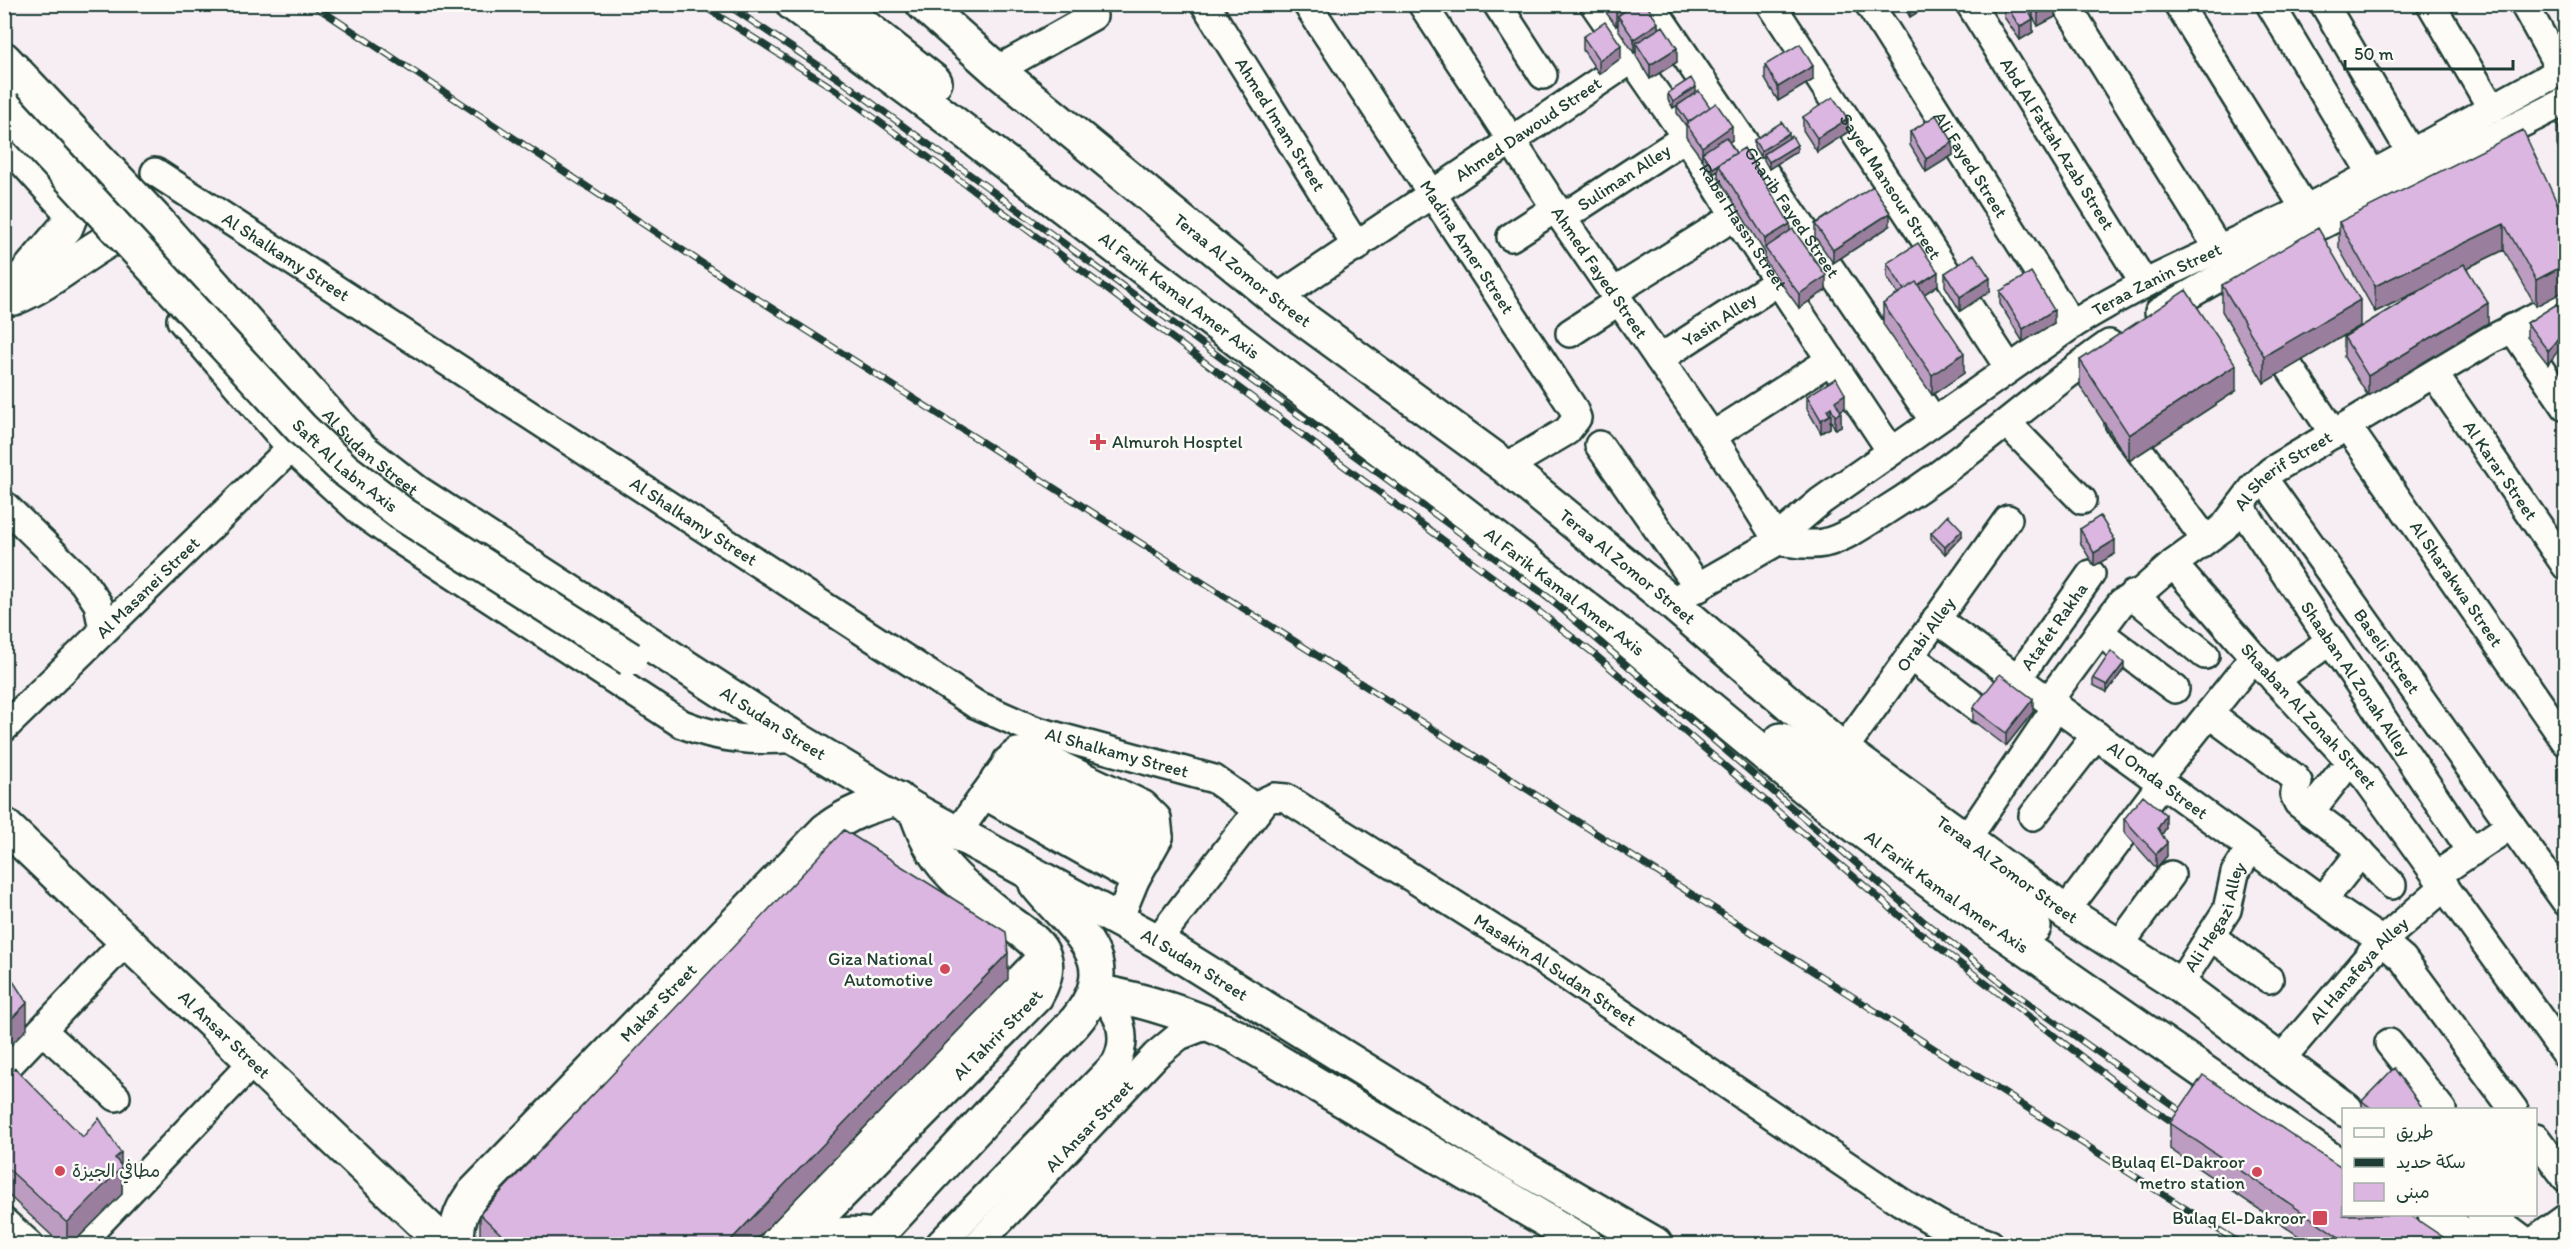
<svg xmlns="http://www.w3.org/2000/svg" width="2570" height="1249" font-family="Itim,'Playpen Sans Arabic',sans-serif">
  <rect width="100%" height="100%" fill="#f6eef2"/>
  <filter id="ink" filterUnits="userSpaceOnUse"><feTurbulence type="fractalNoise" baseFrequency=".0167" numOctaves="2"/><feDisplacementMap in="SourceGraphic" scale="12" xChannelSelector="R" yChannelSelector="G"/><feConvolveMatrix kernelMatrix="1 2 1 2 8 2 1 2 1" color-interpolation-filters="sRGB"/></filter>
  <g filter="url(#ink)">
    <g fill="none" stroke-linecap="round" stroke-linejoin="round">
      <defs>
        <g id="minor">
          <path id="s1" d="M1205,4L1357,247"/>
          <path id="s2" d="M1307,4L1573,408L1577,418L1567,431L1506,467"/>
          <path id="s3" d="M1422,4L1562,218L1712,436L1778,541"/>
          <path d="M1497,4L1543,75"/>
          <path id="s4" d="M1594,4L1686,137L1735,216L1891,451"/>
          <path id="s5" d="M1650,4L1934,421"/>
          <path id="s6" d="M1771,4L2009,368"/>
          <path id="s7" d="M1869,4L2072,325"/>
          <path id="s8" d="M1970,4L2144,283"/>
          <path d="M2066,4L2218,248"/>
          <path d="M2178,4L2305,209"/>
          <path d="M2270,4L2372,174"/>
          <path d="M2324,4L2411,153"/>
          <path d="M2431,4L2491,107"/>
          <path d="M2524,4L2561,71"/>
          <path d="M997,70L1093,16"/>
          <path id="s9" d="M155,172L975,704L1034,730L1214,779L1258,810"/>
          <path id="s10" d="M1562,218L1686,137"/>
          <path d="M1511,237L1556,208"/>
          <path d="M1614,292L1735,216"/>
          <path id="s11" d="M1276,299L1631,60"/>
          <path d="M2159,312L2227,273L2566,101"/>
          <path d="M181,320L291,448L362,513L397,538L682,724C720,739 754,742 795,738"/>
          <path d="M2512,328L2566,407"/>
          <path d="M1570,333L1619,301"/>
          <path d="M2269,337L2334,434"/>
          <path id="s12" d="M1659,359L1779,281"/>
          <path id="s13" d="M2434,374L2566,566"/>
          <path d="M2007,423L2082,500"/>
          <path d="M2119,423L2206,540"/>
          <path id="s14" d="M2347,426L2566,742"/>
          <path d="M1712,436L1831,360"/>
          <path d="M1599,445L1699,588"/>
          <path id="s15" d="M2263,478L2566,902"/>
          <path d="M4,505L83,582L98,604L103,630"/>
          <path id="s16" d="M2240,506L2472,852"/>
          <path d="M1778,541C1794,543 1808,546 1824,543C1846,538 1869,521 1888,509C1967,460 2033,397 2109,344"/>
          <path id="s17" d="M2173,564L2254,657L2366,778L2566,1055"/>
          <path d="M2132,595L2205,655"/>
          <path id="s18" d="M1671,602L1778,541L1789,528L1821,501L2072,325C2146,278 2226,247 2305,209C2393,165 2478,115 2566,68"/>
          <path id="s19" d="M1936,619L2339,912L2382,941L2403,959L2514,1110"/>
          <path d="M2099,632L2175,689"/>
          <path d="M1910,656L1979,709"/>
          <path id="s20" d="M2018,678L2091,574"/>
          <path d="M2275,680L2330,641"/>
          <path id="s21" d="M2049,700L2121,603L2142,591L2173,564L2224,527L2255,486L2271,471L2488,341L2566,301"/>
          <path d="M2209,714L2294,777L2298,782L2294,794L2298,803L2353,844L2392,885"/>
          <path id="s22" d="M4,728L291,448"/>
          <path id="s23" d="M1843,750L2008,519"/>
          <path d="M1007,761L1159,837"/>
          <path d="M995,779L1147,860"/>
          <path d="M2157,779L2254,657"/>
          <path d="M984,795L1135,880"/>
          <path d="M2310,812L2339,775"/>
          <path d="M2033,816L2096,735"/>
          <path d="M957,833L1012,756L1017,752L1030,751L1144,805L1157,818L1159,837L1135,880L1119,919"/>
          <path d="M1966,840L2057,706"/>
          <path d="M2437,875L2511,825"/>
          <path d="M2323,900L2361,852"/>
          <path d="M2065,912L2162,783"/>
          <path d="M2210,936L2269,979"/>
          <path id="s24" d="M1157,941L1265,801L1274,797L1286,798L1547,963L1901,1202L1945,1228L1990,1244"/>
          <path d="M2118,947L2171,875"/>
          <path id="s25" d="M2179,985L2227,910L2235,873L2251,848"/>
          <path d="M42,1030L116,1097"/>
          <path d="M2389,1043L2442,1110"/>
          <path id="s26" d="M2281,1059L2382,941L2445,886"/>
          <path d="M4,1070L125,942"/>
          <path d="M2536,1138L2566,1178"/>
          <path d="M4,1222L29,1244"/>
          <path d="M79,1244L253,1062"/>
          <path d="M773,1244L786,1221L1043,955"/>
          <path d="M940,1244L1115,1064C1130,1037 1120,1009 1095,991"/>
          <path id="s27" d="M978,1244L1156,1055L1179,1036L1210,1024"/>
          <path d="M2530,1244L2566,1218"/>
        </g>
        <g id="major">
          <path id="s28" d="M923,4L997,70L1276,299L1506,467L1671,602L1843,750L2065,912L2179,985L2346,1110"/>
          <path id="s29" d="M4,59L157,221L343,431L362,450L416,492L795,738L916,811L1157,941L1516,1164L1655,1244"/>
          <path d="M4,137L67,207L70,217L66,227L4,300"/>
          <path d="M14,298C61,279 97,238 146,224"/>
          <path id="s30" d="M4,825L445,1244"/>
          <path d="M1095,991C1144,1000 1190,1014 1235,1036L1586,1244"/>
          <path d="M2484,1214L2524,1244"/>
          <path id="s31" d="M458,1244C455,1225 461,1209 473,1194L826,830C849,813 870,805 898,799"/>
          <path id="s32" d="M791,1244L1036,996C1062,952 1031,939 1001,916C983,902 964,888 949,871C932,853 923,833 916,811"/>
          <path d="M795,1244C822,1234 847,1232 876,1236"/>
          <path d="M869,1244L1075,1022C1128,959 1074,932 1036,884"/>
        </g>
        <g id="highway">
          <path id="s33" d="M793,4L938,111L1396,461L1636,647L1812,793L1940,889L2344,1169"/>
          <path d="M836,4L935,82"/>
          <path d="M1781,740L2034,927"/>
          <path d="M2435,1214L2475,1244"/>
        </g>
      </defs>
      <!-- minor casing -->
      <use href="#minor" stroke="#1f3d34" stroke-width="32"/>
      <!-- major casing -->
      <use href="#major" stroke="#1f3d34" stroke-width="38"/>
      <!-- highway casing -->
      <use href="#highway" stroke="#1f3d34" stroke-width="38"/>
      <!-- minor -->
      <use href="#minor" stroke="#fdfcf7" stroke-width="27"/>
      <!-- major -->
      <use href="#major" stroke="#fdfcf7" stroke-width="33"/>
      <!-- highway -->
      <use href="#highway" stroke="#fdfcf7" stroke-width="33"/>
      <defs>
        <path id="rail" d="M312,4L723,277L2241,1244
          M700,4L836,90L1002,211L1537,610L1593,653L1915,929L2116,1083L2185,1131
          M726,4L842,81L1548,597L1922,920L2013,992L2192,1119"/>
      </defs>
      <!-- rail casing -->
      <use href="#rail" stroke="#1f3d34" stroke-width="7"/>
      <!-- rail -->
      <use href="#rail" stroke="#fdfcf7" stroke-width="4.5" stroke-dasharray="14" stroke-linecap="butt"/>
      <defs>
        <g id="major-bridge">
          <path id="s34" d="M4,106L301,428L344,469L404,515L630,659"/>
        </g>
      </defs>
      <!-- major-bridge casing -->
      <use href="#major-bridge" stroke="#1f3d34" stroke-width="38" stroke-linecap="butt"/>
      <!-- major-bridge -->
      <use href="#major-bridge" stroke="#fdfcf7" stroke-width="33"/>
    </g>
    <!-- wall -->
    <path fill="#bc9dc1" stroke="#1f3d34" stroke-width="1.5" d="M1602,4H1646L1677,62L1650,79L1636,56V51L1634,53L1618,29V24L1616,26L1602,7Z
      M1902,4H1931L1910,17Z
      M2004,4H2055V17L2038,26L2033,17H2032L2033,32L2020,40L2004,17Z
      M1583,37L1621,58L1599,74L1583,50Z
      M1765,65L1813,80L1778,101L1765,79Z
      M1668,93H1696L1732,140L1729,142L1736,153L1790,231L1826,290L1799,308L1765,261V253L1718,177V171L1713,174L1686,137V126L1677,113V106L1684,101L1673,108L1668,100Z
      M1803,117L1848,132L1817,152L1803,130Z
      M2565,121V164L2557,145V125Z
      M1910,132L1953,155L1926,172L1910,145Z
      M1789,138L1797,151L1769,169L1764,160V156L1761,158L1754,147V140Z
      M2565,220L2536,306L2504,250L2467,268L2488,323L2368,396L2344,357V337L2421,290L2375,312L2339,248V222Z
      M1815,224L1890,226L1833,263L1815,237Z
      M1887,263L1938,285L1924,294L1964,373L1932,395L1883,324V304L1898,294L1887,277Z
      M1945,273L1990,291L1960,311L1945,286Z
      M2222,285L2360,326L2264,383L2222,311Z
      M2000,291L2054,323L2023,342L2000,304Z
      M2557,304L2548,364L2527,337V323Z
      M2080,360L2236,391L2129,461L2080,386Z
      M1807,396L1845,408L1840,411L1841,426L1835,429L1831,421H1830V428L1821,433L1807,409Z
      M2080,529L2115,554L2094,566L2080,542Z
      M1931,533L1962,536L1945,554L1931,539Z
      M2124,669L2107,692L2093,685V678Z
      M1973,708L2033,712L2006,746L1973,721Z
      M2124,819L2166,828L2162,834L2167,856L2156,868L2124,832Z
      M1008,979L751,1245H485L480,1240V1214Z
      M4,1080L121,1165L122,1194L71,1245H62L4,1191Z
      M2362,1101L2424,1110H2362Z
      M2170,1123L2455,1245H2312L2170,1149Z"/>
    <!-- shaded-wall -->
    <path fill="#997f9d" stroke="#1f3d34" stroke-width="1.5" d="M1627,4H1639L1618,16V24L1616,26V13Z
      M1910,4H1931L1910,17Z
      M2031,4H2033V17L2026,21V7Z
      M2053,4H2055V17L2038,26V13Z
      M2033,19V32L2020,40V27Z
      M1658,23V36L1636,43V51L1634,53V39Z
      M1621,45V58L1599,74V60Z
      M1677,48V62L1650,79V65Z
      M1813,66V80L1778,101V87Z
      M1696,87V94L1673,108V102Z
      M1848,119V132L1817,152V138Z
      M1732,126V140L1706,158L1702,153V160V147Z
      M1789,133V139L1764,154V156L1761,158V151Z
      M1953,142V155L1926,172V159Z
      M1797,145V151L1769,169V162Z
      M1718,165V171L1713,174V168Z
      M1890,213V226L1833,263V250Z
      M1790,224V238L1765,248V239Z
      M2504,224V250L2375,312V286Z
      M2565,265V291L2536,306V280Z
      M1938,272V285L1906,306V293Z
      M1826,276V290L1799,308V294Z
      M1990,278V291L1960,311V297Z
      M2360,300V326L2264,383V356Z
      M2488,303V323L2368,396V376Z
      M2054,310V323L2023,342V329Z
      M2565,329V342L2548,364V351Z
      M1964,353V373L1932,395V375Z
      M2236,365V391L2129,461V435Z
      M1845,394V408L1835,414V401Z
      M1831,407V421H1830V428L1821,433V420L1827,410Z
      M1841,412V426L1835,429V416Z
      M1962,530V536L1945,554V547Z
      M2115,540V554L2094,566V553Z
      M2124,663V669L2107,692V685Z
      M2033,699V712L2006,746V733Z
      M2166,815V828L2158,841V828Z
      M2167,843V856L2156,868V854Z
      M1008,953V979L751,1245H726Z
      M27,1003V1029L4,1052V1026Z
      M121,1153V1169L122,1167V1194L71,1245H67V1223L115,1158Z"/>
    <!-- building -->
    <path fill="#dbb6e0" stroke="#1f3d34" stroke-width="1.5" d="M1610,4H1627L1616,13Z
      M1635,4H1646L1658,23L1634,39L1618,16Z
      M2005,4H2031L2026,7L2033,19L2020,27Z
      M2034,4H2053L2038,13Z
      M1605,22L1621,45L1599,60L1583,37Z
      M1663,26L1677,48L1650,65L1636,43Z
      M1800,44L1813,66L1778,87L1765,65Z
      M1691,78L1696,87L1673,102L1668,93Z
      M1699,91L1710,107L1688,122L1677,106Z
      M1833,97L1848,119L1817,138L1803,117Z
      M1716,103L1732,126L1702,147L1686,124Z
      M1936,115L1953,142L1926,159L1910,132Z
      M2565,121V144L2557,125Z
      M1782,122L1789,133L1761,151L1754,140Z
      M2523,130L2565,220V265L2536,280L2504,224L2375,286L2339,222Z
      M1792,136L1797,145L1769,162L1764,154Z
      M1726,137L1736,153L1713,168L1702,153Z
      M1744,148L1790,224L1765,239L1718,164Z
      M1873,186L1890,213L1833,250L1815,224Z
      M2318,228L2360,300L2264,356L2222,285Z
      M1793,229L1826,276L1799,294L1765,248Z
      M1918,243L1938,272L1918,285L1916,282L1904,290L1887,263Z
      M1974,254L1990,278L1960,297L1945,273Z
      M2464,264L2488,303L2368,376L2344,337Z
      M2031,272L2054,310L2023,329L2000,291Z
      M1916,282L1964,353L1932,375L1883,304Z
      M2186,290L2236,365L2129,435L2080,360Z
      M2557,304L2565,314V329L2548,351L2527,323Z
      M1836,378L1845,394L1835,401L1841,412L1835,416L1831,407L1827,410L1830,415L1821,420L1807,396Z
      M1948,515L1962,530L1945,547L1931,533Z
      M2100,516L2115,540L2094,553L2080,529Z
      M2111,651L2124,663L2107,685L2093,678Z
      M2000,674L2033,699L2006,733L1973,708Z
      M2143,795L2166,815L2158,828L2167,843L2156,854L2124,819Z
      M844,830L1006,932L1008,953L726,1245H512L480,1214Z
      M4,967L27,1003L4,1026Z
      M15,1068L83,1137L99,1118L121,1153L115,1158L122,1167L67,1223L4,1165V1080Z
      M2394,1068L2424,1110H2374L2362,1101Z
      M2203,1075L2343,1169V1215H2410L2455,1245H2351L2170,1123Z"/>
  </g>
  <!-- markers -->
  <g fill="#d1495b" stroke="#fdfcf7" stroke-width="2">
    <path d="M1095 433h6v6h6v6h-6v6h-6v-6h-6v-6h6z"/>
    <circle cx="945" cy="969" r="6"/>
    <circle cx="60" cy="1171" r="6"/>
    <circle cx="2257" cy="1172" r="6"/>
    <rect x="2312" y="1210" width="16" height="16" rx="3"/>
  </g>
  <g text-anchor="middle" stroke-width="5" stroke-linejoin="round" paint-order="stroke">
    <!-- street labels -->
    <g font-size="18" fill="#1f3d34" stroke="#fdfcf7">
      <text dy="6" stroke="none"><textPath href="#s1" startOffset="142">Ahmed Imam Street</textPath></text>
      <text dy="6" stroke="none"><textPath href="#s11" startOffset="304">Ahmed Dawoud Street</textPath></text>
      <text dy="6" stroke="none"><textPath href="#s8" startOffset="165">Abd Al Fattah Azab Street</textPath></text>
      <text dy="6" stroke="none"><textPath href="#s7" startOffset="190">Ali Fayed Street</textPath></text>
      <text dy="6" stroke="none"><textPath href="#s10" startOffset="74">Suliman Alley</textPath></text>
      <text dy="6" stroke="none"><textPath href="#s6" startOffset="218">Sayed Mansour Street</textPath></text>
      <text dy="6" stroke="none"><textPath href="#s5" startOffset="252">Gharib Fayed Street</textPath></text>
      <text dy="6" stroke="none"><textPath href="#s4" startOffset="268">Rabei Hassn Street</textPath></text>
      <text dy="6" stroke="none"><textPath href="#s2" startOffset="291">Madina Amer Street</textPath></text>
      <text dy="6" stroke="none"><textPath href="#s9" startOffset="156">Al Shalkamy Street</textPath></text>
      <text dy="6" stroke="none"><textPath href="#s28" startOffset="416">Teraa Al Zomor Street</textPath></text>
      <text dy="6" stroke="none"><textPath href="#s3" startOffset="322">Ahmed Fayed Street</textPath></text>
      <text dy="6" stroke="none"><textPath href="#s18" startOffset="585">Teraa Zanin Street</textPath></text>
      <text dy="6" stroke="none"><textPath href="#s33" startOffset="484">Al Farik Kamal Amer Axis</textPath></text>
      <text dy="6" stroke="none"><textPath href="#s12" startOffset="72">Yasin Alley</textPath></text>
      <text dy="6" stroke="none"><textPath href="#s29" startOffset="538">Al Sudan Street</textPath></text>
      <text dy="6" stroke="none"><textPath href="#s34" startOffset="496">Saft Al Labn Axis</textPath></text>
      <text dy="6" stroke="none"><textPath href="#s13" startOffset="117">Al Karar Street</textPath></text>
      <text dy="6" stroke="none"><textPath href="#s21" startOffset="332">Al Sherif Street</textPath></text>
      <text dy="6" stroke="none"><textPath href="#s9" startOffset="642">Al Shalkamy Street</textPath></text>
      <text dy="6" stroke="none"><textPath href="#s28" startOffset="902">Teraa Al Zomor Street</textPath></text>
      <text dy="6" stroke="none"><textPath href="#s14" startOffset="192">Al Sharakwa Street</textPath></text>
      <text dy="6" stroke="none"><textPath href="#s22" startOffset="201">Al Masanei Street</textPath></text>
      <text dy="6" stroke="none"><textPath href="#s33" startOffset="970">Al Farik Kamal Amer Axis</textPath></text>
      <text dy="6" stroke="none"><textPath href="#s20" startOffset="63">Atafet Rakha</textPath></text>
      <text dy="6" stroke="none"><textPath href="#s23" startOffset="142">Orabi Alley</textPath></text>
      <text dy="6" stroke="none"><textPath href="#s15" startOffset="213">Baseli Street</textPath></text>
      <text dy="6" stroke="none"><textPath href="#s16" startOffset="208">Shaaban Al Zonah Alley</textPath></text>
      <text dy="6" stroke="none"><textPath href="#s17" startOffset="204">Shaaban Al Zonah Street</textPath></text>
      <text dy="6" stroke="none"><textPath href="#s29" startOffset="1024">Al Sudan Street</textPath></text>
      <text dy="6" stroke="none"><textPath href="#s9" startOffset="1128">Al Shalkamy Street</textPath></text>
      <text dy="6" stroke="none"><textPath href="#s19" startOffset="274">Al Omda Street</textPath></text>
      <text dy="6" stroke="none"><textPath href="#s28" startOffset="1388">Teraa Al Zomor Street</textPath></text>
      <text dy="6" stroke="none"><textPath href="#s33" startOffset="1456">Al Farik Kamal Amer Axis</textPath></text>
      <text dy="6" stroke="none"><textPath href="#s25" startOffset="78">Ali Hegazi Alley</textPath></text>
      <text dy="6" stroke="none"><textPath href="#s29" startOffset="1510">Al Sudan Street</textPath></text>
      <text dy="6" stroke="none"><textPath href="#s24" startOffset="518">Masakin Al Sudan Street</textPath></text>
      <text dy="6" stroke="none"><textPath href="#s26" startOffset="118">Al Hanafeya Alley</textPath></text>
      <text dy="6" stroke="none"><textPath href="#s31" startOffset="320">Makar Street</textPath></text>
      <text dy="6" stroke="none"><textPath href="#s32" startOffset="294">Al Tahrir Street</textPath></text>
      <text dy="6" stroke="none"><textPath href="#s30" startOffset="304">Al Ansar Street</textPath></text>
      <text dy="6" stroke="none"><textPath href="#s27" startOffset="162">Al Ansar Street</textPath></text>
    </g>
    <!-- poi labels -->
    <g font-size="18" fill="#1f3d34" stroke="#fdfcf7" text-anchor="end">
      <text x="1112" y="448" text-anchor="start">Almuroh Hosptel</text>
      <text x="933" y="965">Giza National<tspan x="933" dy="21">Automotive</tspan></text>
      <text x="2245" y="1168">Bulaq El-Dakroor<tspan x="2245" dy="21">metro station</tspan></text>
      <text x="72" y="1177" text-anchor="start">مطافي الجيزة</text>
      <text x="2306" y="1224">Bulaq El-Dakroor</text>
    </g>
  </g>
  <!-- margin -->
  <rect width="2570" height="1249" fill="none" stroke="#fdfcf7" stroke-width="24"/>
  <rect x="12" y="12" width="2546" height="1225" fill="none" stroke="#1f3d34" stroke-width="2" filter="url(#ink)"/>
  <!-- legend -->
  <rect x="2342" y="1108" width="195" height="108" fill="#fdfcf7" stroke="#a4b0a9" stroke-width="1.5"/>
  <rect x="2354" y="1128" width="30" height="9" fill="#fdfcf7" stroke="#a4b0a9" stroke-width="1.5"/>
  <text x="2396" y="1138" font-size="18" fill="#1f3d34">طريق</text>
  <rect x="2354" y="1158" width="30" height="9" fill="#1f3d34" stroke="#a4b0a9" stroke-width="1.5"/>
  <text x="2396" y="1168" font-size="18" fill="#1f3d34">سكة حديد</text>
  <rect x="2354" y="1183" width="30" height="18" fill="#dbb6e0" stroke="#a4b0a9" stroke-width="1.5"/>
  <text x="2396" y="1198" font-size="18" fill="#1f3d34">مبنى</text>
  <!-- scale -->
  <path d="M2345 60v9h168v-9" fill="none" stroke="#1f3d34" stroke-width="3"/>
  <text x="2354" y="60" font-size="18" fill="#1f3d34" stroke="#fdfcf7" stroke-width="4.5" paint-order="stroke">50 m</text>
</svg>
